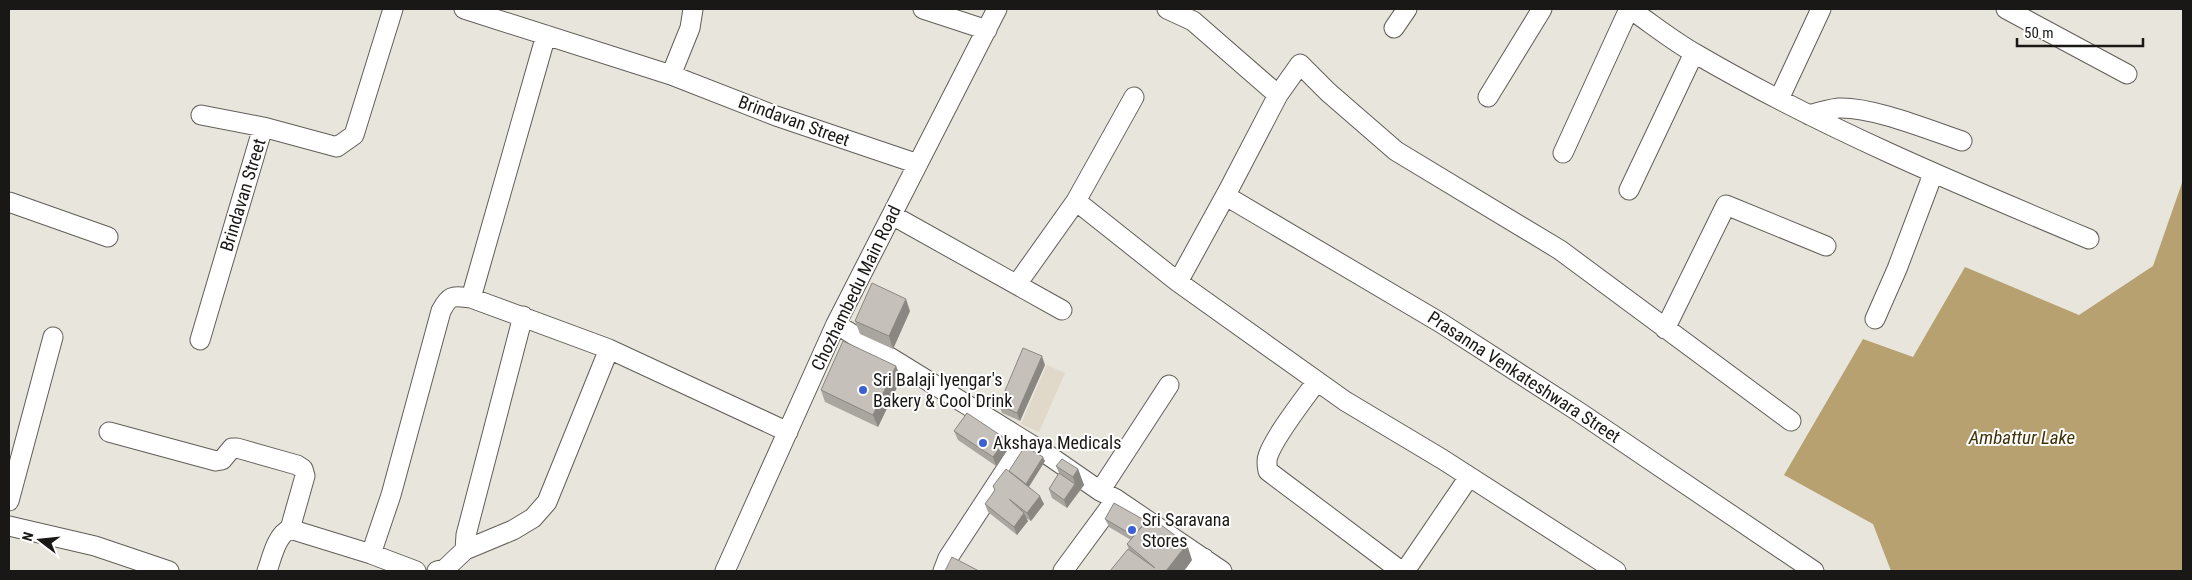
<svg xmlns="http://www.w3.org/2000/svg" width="2192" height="580" font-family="'Roboto Condensed',sans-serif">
  <rect width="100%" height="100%" fill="#e8e5dd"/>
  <!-- built -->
  <path fill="#e0d9ca" d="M1047,365L1065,373L1039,432L1021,424Z"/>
  <!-- water -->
  <path fill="#b7a170" d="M2183,180V571H1891L1873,524L1784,475L1863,339L1913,357L1965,267L2079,315L2153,266Z"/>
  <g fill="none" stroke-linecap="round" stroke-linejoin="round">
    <defs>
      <path id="minor" d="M464,9L671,75
        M693,9L690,28L671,75L776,116L918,164
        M923,9L987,30
        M1167,9L1193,21L1278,95
        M1630,9C1652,24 1673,41 1696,54C1821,127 1955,183 2089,239
        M2006,9L2127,74
        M1394,28L1407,9
        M1488,97L1542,9
        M1779,99L1821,9
        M201,115L263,127
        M1809,115C1819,112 1829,109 1839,108C1874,107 1929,130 1962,141
        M1563,153L1629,9
        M1629,190L1694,53
        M1226,196L1441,323L1579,412L1814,571
        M1076,201L1178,282
        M9,202L108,237
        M892,215L1062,310
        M1017,284L1076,201L1134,97
        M471,298L546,35
        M1875,319L1897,269L1933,174
        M836,324L1048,455L1100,491L1116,499L1222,571
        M1665,329L1726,205L1826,246
        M200,340L263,127L337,147L354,135L393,9
        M1317,381C1304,399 1274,437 1268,456C1266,461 1267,466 1268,471L1401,571
        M109,432L216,461L222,460L232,448H237L297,465L303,469L305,476L290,529
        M1100,491L1169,385
        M9,501L53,337
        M9,526L95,546L169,571
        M465,550L466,535L523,316
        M371,554L391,495L441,311C450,294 453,296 471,298L609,349L788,432
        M267,571C272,558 276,535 290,529L371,554L416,571
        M437,571L445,569L465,550L513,530L533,518L547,502L609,349
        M725,571L836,324L997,9
        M943,571L948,558L1024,442
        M1063,571L1116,499
        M1192,571L1204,558
        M1405,571L1469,477
        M1616,571L1442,459L1345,401L1178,282L1229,189L1278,95L1300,64L1328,92L1396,151L1560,250L1791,421"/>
    </defs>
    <!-- minor casing -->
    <use href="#minor" stroke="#615e58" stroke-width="21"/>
    <!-- minor -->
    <use href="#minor" stroke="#fff" stroke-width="19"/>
  </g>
  <!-- wall -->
  <path fill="#a9a6a0" d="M910,311L893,349L860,334L855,321Z
    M1045,365L1020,421L1002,413L999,405Z
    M896,366L901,379L878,427L825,402L821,390Z
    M954,431L1006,439L1009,447L996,466L958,440Z
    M1045,461L1029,487L1044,504L1031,521L1026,518L1028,521L1017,535L988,512L985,504L995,490L993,486L1009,471Z
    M1056,466L1078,469L1084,485L1067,508L1052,498L1049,489L1059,473Z
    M1105,519L1192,560L1184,571H1110L1129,550L1127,544L1131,540L1109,527Z"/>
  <!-- shaded-wall -->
  <path fill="#8a8782" d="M906,299L910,311L893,349L889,336Z
    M1042,356L1045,365L1020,421L1017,413Z
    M896,366L901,379L878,427L873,415Z
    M1006,439L1009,447L996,466L993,457Z
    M1043,457L1045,461L1026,491L1025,486Z
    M1078,469L1084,485L1067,508L1064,500L1075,484L1073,477Z
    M1040,496L1044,504L1031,521L1027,513Z
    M1024,513L1028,521L1017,535L1014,527Z
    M1187,544L1192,560L1184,571H1166Z"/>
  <!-- building -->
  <path fill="#c5c1ba" stroke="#8a8782" d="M872,283L906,299L889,336L855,321Z
    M843,341L896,366L873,415L821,390Z
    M1023,348L1042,356L1017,413L999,405Z
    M967,413L1006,439L993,457L954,431Z
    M1025,446L1043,457L1026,484L1009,471Z
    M1062,459L1078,469L1073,477L1056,466Z
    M1006,469L1040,496L1027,513L1009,499L1024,513L1014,527L985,504L995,490L993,486Z
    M1059,473L1075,484L1064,500L1049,489Z
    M1114,503L1146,521L1134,536L1105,519Z
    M1150,517L1187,544L1166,571H1110L1128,549L1155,568L1127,544Z
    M952,557L979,571H945Z"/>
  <!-- markers -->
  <g fill="#3c60d1" stroke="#fff" stroke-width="2">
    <circle cx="863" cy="390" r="5"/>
    <circle cx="983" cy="443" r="5"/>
    <circle cx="1132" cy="530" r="5"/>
  </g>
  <g text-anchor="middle" stroke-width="4" stroke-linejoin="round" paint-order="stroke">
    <!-- street labels -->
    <g font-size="18" fill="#191816" stroke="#fff">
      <text transform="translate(794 121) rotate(20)" y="6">Brindavan Street</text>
      <text transform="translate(243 195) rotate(-73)" y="6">Brindavan Street</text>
      <text transform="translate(856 288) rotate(-64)" y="6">Chozhambedu Main Road</text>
      <text transform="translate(1524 377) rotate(33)" y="6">Prasanna Venkateshwara Street</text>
    </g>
    <!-- poi labels -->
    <g font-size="18" fill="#191816" stroke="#fff" text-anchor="start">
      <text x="873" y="386">Sri Balaji Iyengar's<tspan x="873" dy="21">Bakery &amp; Cool Drink</tspan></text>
      <text x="993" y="449">Akshaya Medicals</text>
      <text x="1142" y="526">Sri Saravana<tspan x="1142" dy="21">Stores</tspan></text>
    </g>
    <!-- water labels -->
    <g font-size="19" font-style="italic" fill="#413107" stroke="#fff">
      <text x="2022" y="444">Ambattur Lake</text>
    </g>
  </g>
  <!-- border -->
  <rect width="2192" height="580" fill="none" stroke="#191816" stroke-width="20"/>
  <!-- north arrow -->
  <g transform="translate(40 540) rotate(286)" stroke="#ffffff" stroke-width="4" paint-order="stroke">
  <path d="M0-4L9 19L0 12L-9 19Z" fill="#191816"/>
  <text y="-8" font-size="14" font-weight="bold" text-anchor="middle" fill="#191816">N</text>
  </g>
  <!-- scale -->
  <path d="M2017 38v8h126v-8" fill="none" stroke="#191816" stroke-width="2.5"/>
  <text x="2024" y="38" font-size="15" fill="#191816" stroke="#ffffff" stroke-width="4" paint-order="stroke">50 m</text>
</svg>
